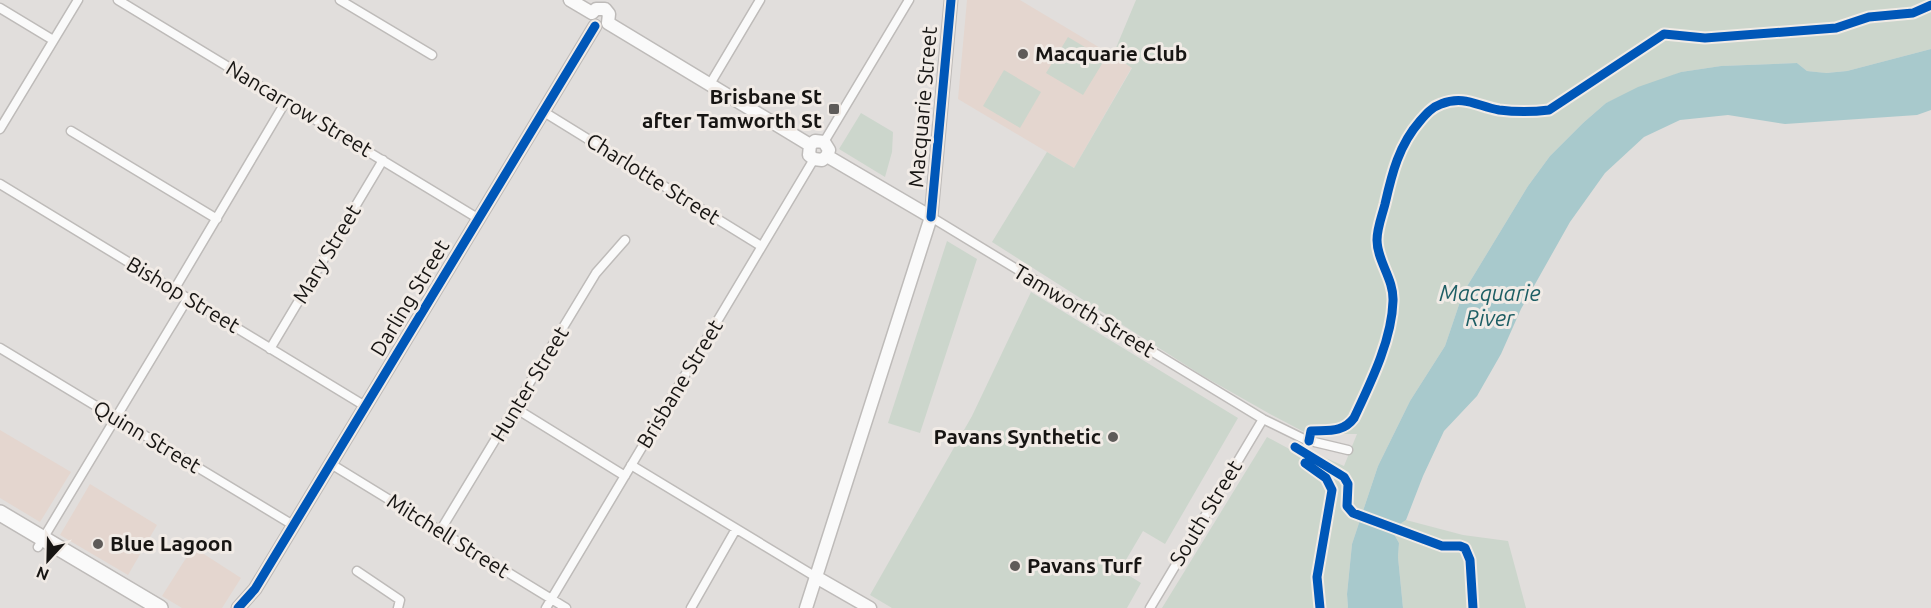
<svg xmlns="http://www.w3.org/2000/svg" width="1931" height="608" font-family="Ubuntu,sans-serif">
  <rect width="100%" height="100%" fill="#e1dedc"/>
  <!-- commercial -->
  <path fill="#e4d6cf" d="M967,0H1020L1132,67L1074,168L958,99Z
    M0,430L71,472L40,522L0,498Z
    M90,484L157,525L128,575L60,535Z
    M193,547L241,578L222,608H182L162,596Z"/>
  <!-- green -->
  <path fill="#ccd6cc" d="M1136,0H1931V49L1847,71L1825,73L1807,71L1797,63L1721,66L1681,72L1606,103L1583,123L1550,156L1528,186L1463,293L1445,346L1410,401L1378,466L1352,544L1347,594L1348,608H1162L1267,437L1293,451L1303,448L1344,466L1357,434H1308L1270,414L1203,376L992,242L1047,152L1074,168L1132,68L1113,55Z
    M1068,37L1105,59L1083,95L1046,73Z
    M1004,70L1041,92L1020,128L983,106Z
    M861,113L893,132L892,152L885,177L839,149Z
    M947,241L977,259L920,433L888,423Z
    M1031,292L1238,418L1165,544L1143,531L1120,570L1141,583L1127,608H892L870,595L972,416Z
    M1406,520L1463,535L1508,541L1526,608H1403L1398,557L1399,543L1394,534L1397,526Z"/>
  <!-- water -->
  <path fill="#a8c9cc" d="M1931,49V110L1917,115L1785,124L1728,115L1680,120L1644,137L1605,173L1570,222L1521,309L1501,354L1477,396L1444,431L1423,476L1406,520L1397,526L1394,534L1399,543L1398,557L1403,608H1348L1347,594L1352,544L1378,466L1410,401L1445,346L1463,293L1528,186L1550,156L1583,123L1606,103L1638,87L1681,72L1721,66L1797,63L1807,71L1826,73L1847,71Z"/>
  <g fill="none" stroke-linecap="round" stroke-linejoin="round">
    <defs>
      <path id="street" d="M118,0L479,219
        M340,0L432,55
        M0,8L53,40
        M710,84L760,0
        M544,112L761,246
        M0,129L78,0
        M71,131L217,219
        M824,142L909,0
        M0,184L365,406
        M931,217L1263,419L1306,440L1348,450
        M174,290L286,101
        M0,348L293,525
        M270,349L383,160
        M515,408L625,476
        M331,464L566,608
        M631,465L816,577
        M440,531L596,273L625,240
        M38,547L188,298
        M357,571L400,600L398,608
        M546,608L814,159
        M691,608L736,529
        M1150,608L1263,419"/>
      <path id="secondary" d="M570,0L592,13
        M592,13L596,9H605L609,14L608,23
        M608,23L810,145
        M810,145L815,141L824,142L829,150L827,156
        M810,145L809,155L814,159L822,160L827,156
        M827,156L931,217
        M816,577L870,608
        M238,608L255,589L595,26
        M806,608L931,217L951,0"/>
      <path id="highway" d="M0,513L160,608"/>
    </defs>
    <!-- street casing -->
    <use href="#street" stroke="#bebbb9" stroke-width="11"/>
    <!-- secondary casing -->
    <use href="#secondary" stroke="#bebbb9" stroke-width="15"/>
    <!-- highway casing -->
    <use href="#highway" stroke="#bebbb9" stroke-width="18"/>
    <!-- street -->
    <use href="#street" stroke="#fafafa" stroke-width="8"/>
    <!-- secondary -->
    <use href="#secondary" stroke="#fafafa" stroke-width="12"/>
    <!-- highway -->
    <use href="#highway" stroke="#fafafa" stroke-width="15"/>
    <defs>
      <path id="cycleway" d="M931,217L951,0
        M1309,441L1311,431C1328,430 1343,433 1354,418C1370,384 1392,340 1393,301C1394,279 1377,261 1377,240C1377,228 1382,216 1385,204C1392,173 1399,145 1420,121C1426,114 1432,107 1441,104C1464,95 1477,106 1499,110C1515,112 1533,112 1549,110L1664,34L1705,38L1836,28L1869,17L1913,13L1931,5
        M1295,447L1344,477L1348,484L1347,506L1353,513L1442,546H1460L1465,548L1470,560L1473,608
        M1305,463L1326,478L1332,490L1317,577L1320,608
        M238,608L255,589L595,26"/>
    </defs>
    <!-- cycleway casing -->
    <use href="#cycleway" stroke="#f1ebe6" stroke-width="13"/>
    <!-- cycleway -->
    <use href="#cycleway" stroke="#0057b8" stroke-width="9"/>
  </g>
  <!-- markers -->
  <g fill="#5e5b59" stroke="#f1ebe6" stroke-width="2">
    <circle cx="1023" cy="54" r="6"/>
    <rect x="828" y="103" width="12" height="12" rx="3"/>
    <circle cx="1113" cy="437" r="6"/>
    <circle cx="98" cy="544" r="6"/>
    <circle cx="1015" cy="566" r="6"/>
  </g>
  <g text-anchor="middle" stroke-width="6" stroke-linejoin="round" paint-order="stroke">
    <!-- poi labels -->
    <g font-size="21" font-weight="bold" fill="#171513" stroke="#f1ebe6" text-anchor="start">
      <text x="1035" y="61">Macquarie Club</text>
      <text x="822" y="104" text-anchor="end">Brisbane St<tspan x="822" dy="24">after Tamworth St</tspan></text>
      <text x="1101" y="444" text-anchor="end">Pavans Synthetic</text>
      <text x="110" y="551">Blue Lagoon</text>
      <text x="1027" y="573">Pavans Turf</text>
    </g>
    <!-- street labels -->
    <g font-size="21" fill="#171513" stroke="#f1ebe6">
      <text transform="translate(923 107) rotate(-85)" y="7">Macquarie Street</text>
      <text transform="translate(299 109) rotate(31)" y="7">Nancarrow Street</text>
      <text transform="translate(653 179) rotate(32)" y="7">Charlotte Street</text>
      <text transform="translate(327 254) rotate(-59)" y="7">Mary Street</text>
      <text transform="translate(183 295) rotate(31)" y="7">Bishop Street</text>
      <text transform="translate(410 298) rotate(-59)" y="7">Darling Street</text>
      <text transform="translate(1084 311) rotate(31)" y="7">Tamworth Street</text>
      <text transform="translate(530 384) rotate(-59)" y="7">Hunter Street</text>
      <text transform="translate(680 384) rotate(-59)" y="7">Brisbane Street</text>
      <text transform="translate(147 437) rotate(31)" y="7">Quinn Street</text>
      <text transform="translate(1206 513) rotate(-59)" y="7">South Street</text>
      <text transform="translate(448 536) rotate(32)" y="7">Mitchell Street</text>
    </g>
    <!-- water labels -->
    <g font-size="22" font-style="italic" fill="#1d5e64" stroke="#f1ebe6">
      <text x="1490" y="301">Macquarie<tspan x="1490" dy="25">River</tspan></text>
    </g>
  </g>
  <!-- north arrow -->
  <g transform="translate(48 560) rotate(202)" stroke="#f1ebe6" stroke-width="4.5" paint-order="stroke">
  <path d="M0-4.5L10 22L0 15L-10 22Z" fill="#171513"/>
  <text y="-9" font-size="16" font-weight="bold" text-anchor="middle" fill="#171513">N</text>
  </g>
</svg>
